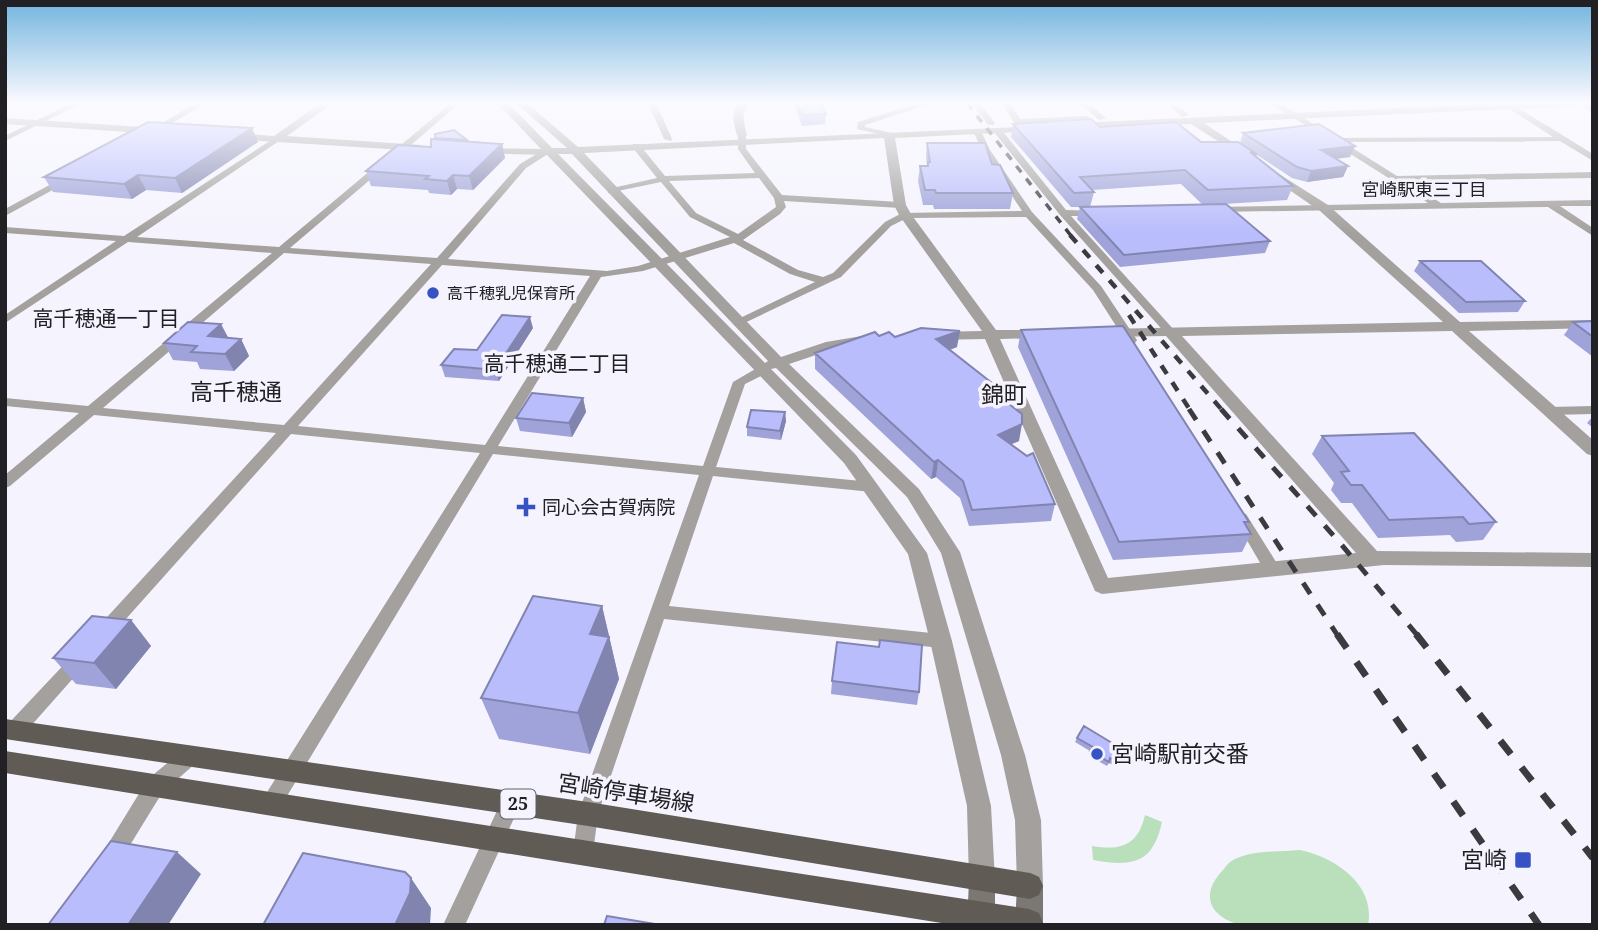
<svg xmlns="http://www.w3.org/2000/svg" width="1598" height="930" font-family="'Noto Serif','Noto Sans JP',serif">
  <rect width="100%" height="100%" fill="#f5f4fe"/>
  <!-- green -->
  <path fill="#b9dfbb" d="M1145,815L1162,822C1153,864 1132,867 1093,860L1092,846C1122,851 1138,845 1145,815Z
    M1300,850C1335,857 1376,885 1368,925H1241C1210,917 1199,895 1223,870C1226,866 1230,861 1235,859C1254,850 1279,852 1300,850Z"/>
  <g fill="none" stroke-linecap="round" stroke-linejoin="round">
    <!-- minor -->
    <path fill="#a3a09d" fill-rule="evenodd" d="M5,103H14L5,107Z
      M72,103H82L5,141V136Z
      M196,103H206L154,134L147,132Z
      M451,103H460L290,248L437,258L520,164L548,147L551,148V152L526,168L448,259L607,271L638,266L730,237L690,217L661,182L608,193V189L657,178L633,148V144H639L665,176L755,173L738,149V135L742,133L746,135V149L782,195L900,202L905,205L900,208L784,201L786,207L780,214L743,240L798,270L823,277L833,273L885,222L902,213L1022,211L982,150L973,131L977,129L981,131L990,150L1032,212L1101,286L1137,340L1135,343H1127L1093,290L1026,217L907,218L891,226L841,277L738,326L734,325V321L815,282L790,274L734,243L643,271L601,277L498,446L703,466L733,382L757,368H765L767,371L765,374L745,384L716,467L872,482L879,487L872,492L713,476L669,606L941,634L947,636L950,641L947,646L941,648L664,619L598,814L593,853L590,860L583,863L576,860L573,853L578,814L699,475L493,454L278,811L271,814L264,811L261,804L264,797L480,453L291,434L109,638L103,640L97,638L95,633L97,628L276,433L94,415L10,486L5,488V475L79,413L5,406V398L88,406L272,253L128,242L5,323V315L116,241L5,233V227L124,236L276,137H279V141L137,237L279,247ZM759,178L774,198L776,207L738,234L696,213L669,181ZM284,253L431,264L284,425L103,408ZM442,265L590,276L485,445L298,426Z
      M648,103H656L672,139L671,141L664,139Z
      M920,103H933L865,125V127L892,133V137L857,129L858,122Z
      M972,103H980L995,123L994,125H988Z
      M1002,103H1010L1022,122L1021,124H1015Z
      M1080,103H1089L1106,118L1099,120Z
      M1166,103H1175L1189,115L1182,117Z
      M1270,103H1280L1335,138L1553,137L1505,106L1512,104L1593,154V161L1560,141L1343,142L1397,176L1593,172V178L1405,181L1441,203L1593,200V206H1560L1593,228V236L1548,207L1213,212V208L1216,207L1428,203Z
      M994,128H1000L1066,210L1097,211L1099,213L1094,216H1071L1175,331V335H1167L1060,215L994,132Z
      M66,176L70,179L69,181L5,216V209Z
      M1593,406V414L1550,415L1543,411L1550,407Z
      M1241,513L1246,514L1278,565L1280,569L1278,573L1272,575L1266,573L1234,518L1236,514Z
      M78,654L84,656L87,661L84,666L22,736L15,738L8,736L6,730L8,724L72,656Z
      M190,747L197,750L200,756L197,762L162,793L119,863L112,866L105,863L102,856L105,849L148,779L183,750Z
      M511,794L518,796L521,803L465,925H443L504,796Z"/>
    <!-- tertiary -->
    <path fill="#a3a09d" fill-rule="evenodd" d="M321,103H333L287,136L421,145L426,148L421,151L232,139L227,136L232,133L274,136Z
      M497,103H508L552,148H567L516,103H527L578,147L1040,126L1041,128L1036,131L895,138L906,205L911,214L996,330H1043L1050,334L1043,338L1000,339L1108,578L1356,553L1166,336L1106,337L1099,333L1106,329L1443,322L1320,211L1266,174L1276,172L1328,205L1460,322L1593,320V328L1469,331L1593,440V456L1587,454L1452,331L1182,336L1377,551L1593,553V567L1384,565L1102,594L1095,591L985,339L935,340L928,336L935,332L982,331L899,215L894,205L884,138L584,153L781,357L826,342L868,335L875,339L873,342L834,349L789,364L919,489L960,552L1025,755L1041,820L1043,886L1039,895L1030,899L1021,895L1017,886L1015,820L1001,755L941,553L907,497L776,368L771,369L856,455L927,553L952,641L991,806L995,880L991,889L982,893L973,889L969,880L967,806L930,641L908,554L844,463L547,155L476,153L475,151L480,148L541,149ZM558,154H572L768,361L765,363Z
      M739,103H750C740,113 744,123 747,135L742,138L737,135C734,124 730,112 739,103Z
      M1508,103H1581L1576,106L1204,123L1247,152V156L1243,157L1191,124L1075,129L1070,126L1075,123Z
      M1085,116L1089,117V121L1022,125L1017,122L1022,119Z
      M5,118L159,128L164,131L159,134L5,124Z"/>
    <!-- secondary -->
    <path fill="#7b7873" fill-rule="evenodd" d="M982,867L991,871L995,880V925H967L969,880L973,871Z
      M1030,873L1039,877L1043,886V925H1015L1017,886L1021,877Z"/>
    <!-- primary -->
    <path fill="#605b55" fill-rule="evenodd" d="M5,719L588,802L1030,873L1039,877L1043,886L1039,895L1030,899L588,826L5,739Z
      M5,751L1029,909L1039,913L1043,923L954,925L5,773Z"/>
    <!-- rail-far3 -->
    <path stroke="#3b3a3f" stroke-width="3.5" stroke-dasharray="8 8" stroke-linecap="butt" d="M967,103L1072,237"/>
    <!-- rail-far2 -->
    <path stroke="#3b3a3f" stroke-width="4.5" stroke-dasharray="10 10" stroke-linecap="butt" d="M1070,235L1222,410
      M1129,315L1190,410"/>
    <!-- rail-far1 -->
    <path stroke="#3b3a3f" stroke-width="5" stroke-dasharray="13 13" stroke-linecap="butt" d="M1189,409L1338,636
      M1221,409L1341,544L1418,636"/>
    <!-- rail -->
    <path stroke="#3b3a3f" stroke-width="7" stroke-dasharray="17 17" stroke-linecap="butt" d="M1337,634L1539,925
      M1416,634L1593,858"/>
  </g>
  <!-- wall -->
  <path fill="#9fa3d9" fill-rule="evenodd" d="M795,103H821L826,114L825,124L802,126L796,109Z
    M1584,103H1593V113L1582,107Z
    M1013,124L1201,142L1240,143L1243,133L1355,146L1350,157L1336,159L1348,166L1343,177L1307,182L1292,178L1257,155L1256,157L1293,186L1287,200L1207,205L1270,241L1265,253L1120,267L1077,219L1080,207H1071L1011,137ZM1181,184L1203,205L1090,207L1094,192L1092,190Z
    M435,138L502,144L505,158L473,190L457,189L451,195L429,193L428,190L371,186L366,171L431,147L435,140Z
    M258,142L182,193L146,190L132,199L53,192L44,177Z
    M927,143L992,164L1013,193L1010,209H934L933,205H923L918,181L920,166H927L926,157Z
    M1420,261L1525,301L1518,312L1459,313L1414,271Z
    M1593,321V357L1564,335L1573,322Z
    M533,328L499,381L445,377L441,365Z
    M1021,330L1249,522L1247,527L1251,534L1242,552L1113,560L1018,347Z
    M879,336L895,337L957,347L950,350L1014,408L1019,441L1011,444L1055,504L1051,521L969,526L960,498L936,477L931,479L815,369V353Z
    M228,338L241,339L249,356L234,371L200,369L197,362L173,360L164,343Z
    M583,398L586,412L572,437L520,431L516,418Z
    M785,412L786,421L781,440L747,436V427Z
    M1593,416V428L1587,423Z
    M1322,436L1496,522L1483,540L1456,542L1450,535L1378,538L1352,503H1341L1331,490L1334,483L1312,454Z
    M602,606L619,679L590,754L499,739L481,698Z
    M131,620L151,646L116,689L76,684L53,658Z
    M879,647L919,692L917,705L831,694L832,681Z
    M1077,738L1122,749L1113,765L1109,763L1107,766L1089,756L1090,751L1075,742Z"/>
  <!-- shaded-wall -->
  <path fill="#8284b0" d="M252,128L258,142L182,193L175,178Z
    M502,144L505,158L473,190L469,176Z
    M1355,146L1350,157L1316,161L1321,150Z
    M1348,166L1343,177L1307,182L1311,171Z
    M138,175L146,190L132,199L124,184Z
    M453,175L457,189L451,195L447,181Z
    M530,317L533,328L499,381L495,370Z
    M221,324L230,341L208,336Z
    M960,331L957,347L934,355L936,339Z
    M241,339L249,356L234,371L225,354Z
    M583,398L586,412L572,437L569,423Z
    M785,412L786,421L781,440L780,431Z
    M1022,424L1019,441L995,451L998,435Z
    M938,460L936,477L931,479L934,462Z
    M602,606L619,679L590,754L578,713L590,634Z
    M131,620L151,646L116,689L94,663Z
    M177,852L201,874L168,925H128Z
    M411,878L431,908L430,925H395Z"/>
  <!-- building -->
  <path fill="#b9bdfc" stroke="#8284b0" stroke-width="2" d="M797,103H821L826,114L802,115Z
    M1091,119L1100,127L1176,122L1201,142H1238L1257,154L1250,152L1293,186L1208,190L1185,170L1080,177L1094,192L1074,193L1013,124Z
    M148,122L252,128L175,178L138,175L124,184L44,177Z
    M1319,124L1355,146L1321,150L1348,166L1311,171L1297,167L1243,133Z
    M454,130L467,140L435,138V134Z
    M431,139L502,144L469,176L453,175L447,181L425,179L429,176L366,171L398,145L431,147Z
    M927,143H985L992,164L1000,165L1013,193H936L935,190H925L920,166H928V162H930Z
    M1226,204L1270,241L1124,255L1080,207Z
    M1420,261H1481L1525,301L1466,302Z
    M502,315L530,317L495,370L441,365L454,349L477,350Z
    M1593,321V337L1573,322Z
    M188,322L221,324L208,336L241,339L225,354L191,352L197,346L164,343Z
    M1123,326L1249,522H1244L1251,534L1119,542L1021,330Z
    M921,328L960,331L936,339L1015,401L1009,404L1022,414V424L998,435L1027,456L1033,453L1055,504L972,510L963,481L938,460L934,462L815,353L875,332L879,336L889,332L895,337Z
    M532,393L583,398L569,423L516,418Z
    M751,410L785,412L780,431L747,427Z
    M1414,433L1496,522L1469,524L1463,517L1389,520L1362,485H1351L1341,472L1349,471L1322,436Z
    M533,596L602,606L590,634L609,637L578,713L481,698Z
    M92,616L131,620L94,663L53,658Z
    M880,640L922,645L919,692L832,681L837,642L879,647Z
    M1084,726L1122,749L1115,761L1110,758L1109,762L1090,751L1093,747L1077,738Z
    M111,841L177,852L128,925H48Z
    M303,853L405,872L411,878L410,893L395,925H263Z
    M607,916L661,925H604Z"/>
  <!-- sky -->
  <linearGradient id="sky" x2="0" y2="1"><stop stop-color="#72b4de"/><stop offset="0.44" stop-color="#fafaff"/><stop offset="1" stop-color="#fafaff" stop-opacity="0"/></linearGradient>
  <rect width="1598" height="233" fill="url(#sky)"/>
  <!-- markers -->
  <g fill="#3652c3" stroke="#f5f4fe" stroke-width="2.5">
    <circle cx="433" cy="293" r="7"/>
    <path d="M522.5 496.5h7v7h7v7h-7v7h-7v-7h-7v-7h7z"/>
    <circle cx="1097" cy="754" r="7"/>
    <rect x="1514" y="851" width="18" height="18" rx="3.5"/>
  </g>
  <g text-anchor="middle" stroke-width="7" stroke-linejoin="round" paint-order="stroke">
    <!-- far-poi labels -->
    <g font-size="16" fill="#212024" stroke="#f5f4fe" text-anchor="start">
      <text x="447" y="299">高千穂乳児保育所</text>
    </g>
    <!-- far-neighbourhood labels -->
    <g font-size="18" fill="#212024" stroke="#f5f4fe">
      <text x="1424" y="196">宮崎駅東三丁目</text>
    </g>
    <!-- shield labels -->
    <rect fill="#f5f4fe" stroke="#616065" stroke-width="2" x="500.5" y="789.5" width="35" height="29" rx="5"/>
    <g font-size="18" font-weight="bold" fill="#212024">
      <text x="518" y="810">25</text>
    </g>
    <!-- poi labels -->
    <g font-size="19" fill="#212024" stroke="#f5f4fe" text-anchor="start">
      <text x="542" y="514">同心会古賀病院</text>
    </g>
    <!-- neighbourhood labels -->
    <g font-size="21" fill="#212024" stroke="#f5f4fe">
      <text x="106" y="326">高千穂通一丁目</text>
      <text x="557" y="371">高千穂通二丁目</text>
    </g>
    <!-- quarter labels -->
    <g font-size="23" fill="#212024" stroke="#f5f4fe">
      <text x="236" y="400">高千穂通</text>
      <text x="1004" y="403">錦町</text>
    </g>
    <!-- near-poi labels -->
    <g font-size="23" fill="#212024" stroke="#f5f4fe" text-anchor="start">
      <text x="1111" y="762">宮崎駅前交番</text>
      <text x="1507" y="868" text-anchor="end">宮崎</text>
    </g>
    <!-- near-street labels -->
    <g font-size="23" fill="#212024" stroke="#f5f4fe">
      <text transform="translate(626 793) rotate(9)" y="8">宮崎停車場線</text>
    </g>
  </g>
  <!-- border -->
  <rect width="1598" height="930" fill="none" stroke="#212024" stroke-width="14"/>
</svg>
